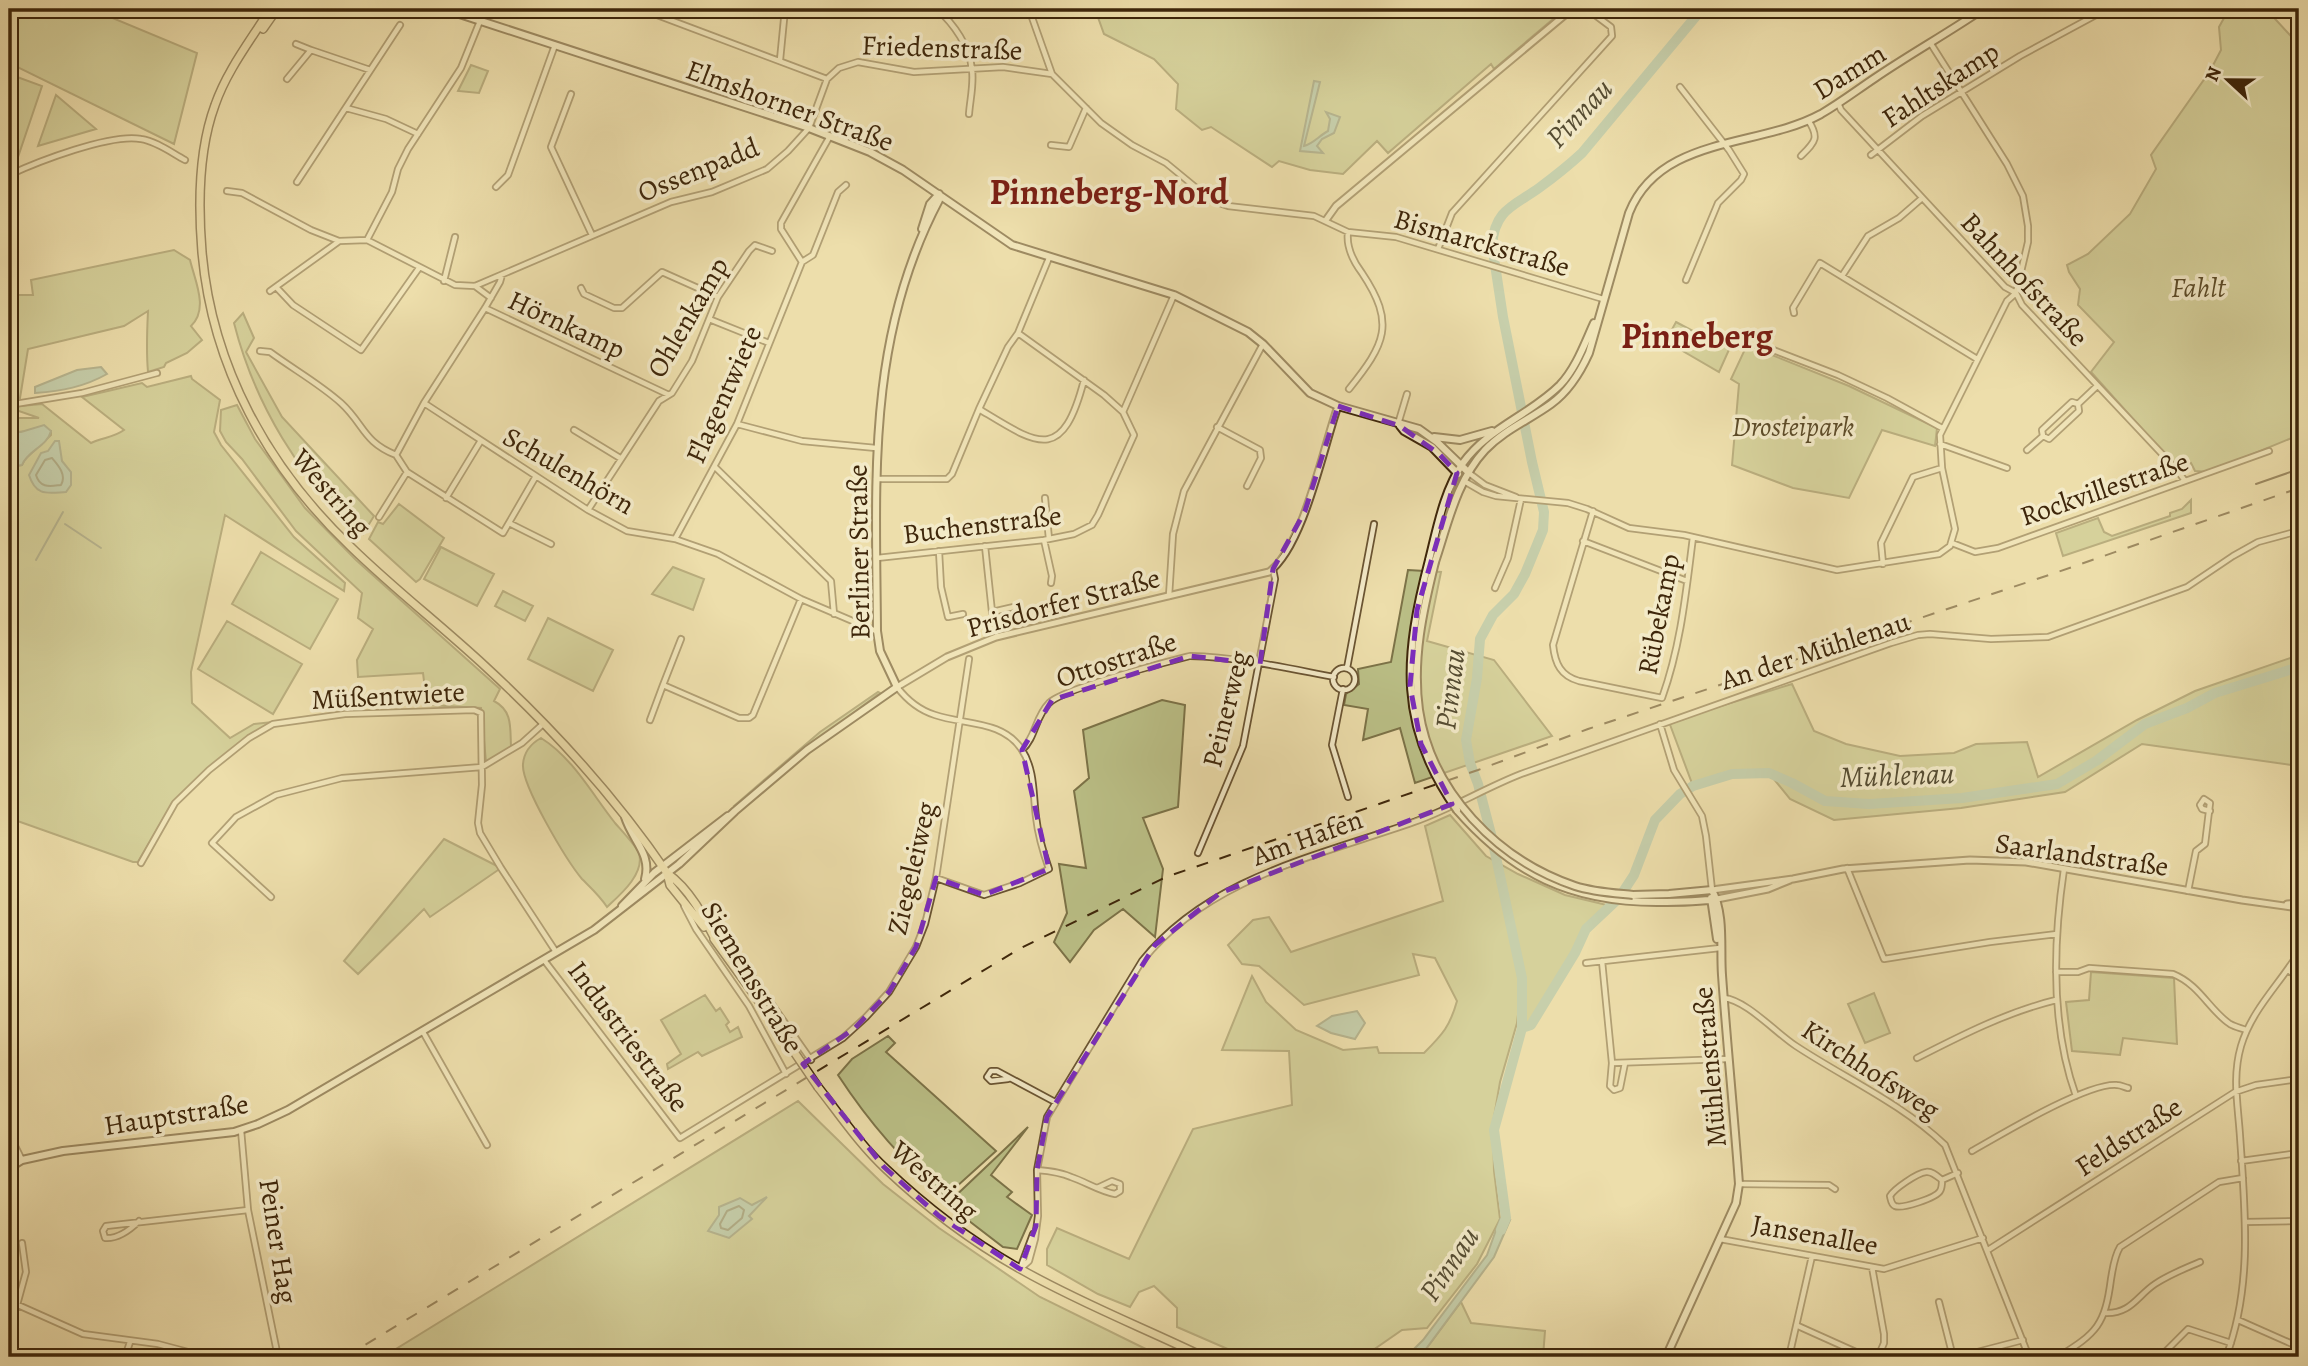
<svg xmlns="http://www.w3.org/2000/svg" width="2308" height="1366" font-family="Alegreya,serif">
  <rect width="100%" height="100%" fill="#eddeab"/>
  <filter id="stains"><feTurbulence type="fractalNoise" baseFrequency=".00286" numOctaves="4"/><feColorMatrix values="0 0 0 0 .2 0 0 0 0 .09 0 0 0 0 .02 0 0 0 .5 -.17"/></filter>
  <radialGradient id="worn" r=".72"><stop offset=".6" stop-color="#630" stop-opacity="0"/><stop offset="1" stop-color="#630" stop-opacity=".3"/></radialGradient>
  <!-- green -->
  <path fill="#bbc087" stroke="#7c7348" stroke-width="2" d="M11,9H91L197,53L174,144L9,63V11Z
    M1095,9H1565L1494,69L1491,64L1388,153L1377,141L1343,174L1310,170L1279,161L1272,167L1211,127L1202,130L1176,109L1178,84L1154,59L1104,34Z
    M2229,9H2266L2299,45V435L2209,472L2195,471L2191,463L2177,468L2091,372L2114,342L2078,305L2080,289L2069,272L2067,265L2088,254L2130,214L2156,169L2151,155L2210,71L2221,50L2219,27Z
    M471,65L488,71L479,93L458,91Z
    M9,74L42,86L18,157L9,161Z
    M56,95L96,129L38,146Z
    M174,250L190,260C195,281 209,309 191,326L202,340L187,353L166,363L164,367L148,372C146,350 147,332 148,311L124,326L28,349L20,398L9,399V295H33L31,280Z
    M243,313L254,338L246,352L282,417L374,516L363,534C300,481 254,402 234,323Z
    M1676,322L1704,337L1708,335C1716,340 1724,339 1732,343L1719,372L1674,346L1672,348L1664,344Z
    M1747,345L1849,386L1937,428L1935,446L1882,430L1849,498L1793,488L1732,465L1739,384L1731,379Z
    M191,376L192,379L220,400L214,432L221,445L294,537L345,583L344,591L225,515L191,672L192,703L230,738L254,724L273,722L248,737L173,802L138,862H133L9,818V463L15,466L22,465L25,459L51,435V431L9,432V418H39L19,411L9,414V407L42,404L91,443C103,437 113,438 124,430L82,397L142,383L147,387Z
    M237,405L255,439L305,508L356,560L500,689L494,701C513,711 510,728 511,747L486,762L481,708L427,705L423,673L358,677L357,660L373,629L358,618L362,593L296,531L242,459L226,442L220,431L221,410Z
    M2191,500V513L2063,556L2056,533L2098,518L2104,532L2112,536L2170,516V513L2182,509Z
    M399,504L444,538L420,579L416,582L369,539L378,522L383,524Z
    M441,547L494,574L477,606L424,579Z
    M261,552L338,599L310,649L232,604Z
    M673,567L704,579L693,610L652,594Z
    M1408,570L1441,572L1427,641L1494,660L1552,736L1415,783L1400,728L1363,740L1368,709L1344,705L1346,694L1359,684L1358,669L1391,662Z
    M503,591L533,606L525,621L495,606Z
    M548,618L613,650L593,691L528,659Z
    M227,621L302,664L273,714L198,669Z
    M2299,655V766L2142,744L2065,792L1961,808L1834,820L1790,799L1769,773L1735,776L1693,786L1669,722L1792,684L1814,731L1846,744L1900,756L1954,753L1976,744L2027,742L2038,777L2137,720L2195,691Z
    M878,692L880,693C830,730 781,767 735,807L734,806L820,732Z
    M1162,700L1185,705L1178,807L1143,818L1163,869L1155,937L1123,909L1094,930L1070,962L1054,942L1067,913L1059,864L1086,868L1074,791L1089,778L1083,730Z
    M541,738C573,758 592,794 615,823C621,830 636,846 639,853C645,874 620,895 607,907C600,896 591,888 582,879C567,861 521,785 523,764C524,752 532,743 541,738Z
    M1450,815L1486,856L1518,874L1565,895L1611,906L1586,929L1575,953L1531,1025L1522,1028L1524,1000L1522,983L1517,1023L1500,1082L1493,1123L1494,1171L1500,1219L1477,1264L1427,1328L1402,1330L1363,1357H1246L1177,1327V1308L1154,1286L1139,1292L1130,1307L1098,1294L1047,1265V1249L1057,1228L1129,1259L1193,1129L1292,1105L1289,1051L1222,1050L1252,976L1266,1002L1296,1030L1343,1050L1377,1047L1379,1053H1424C1443,1034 1450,1026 1457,1001L1435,958L1413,954L1419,975L1304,1005L1259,966L1242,964L1228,945L1253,920L1269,917L1291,952L1443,901L1425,826Z
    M444,839L501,868L430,917L424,909L358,974L344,961Z
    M2091,972L2174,978L2177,1044L2123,1038L2120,1055L2072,1051L2066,1002L2089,1000Z
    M1874,993L1890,1033L1865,1043L1848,1004Z
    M705,995L716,1011L720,1008L729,1022L726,1025L730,1032L738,1027L742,1037L702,1056L698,1052L668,1069L667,1064L681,1054L661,1020Z
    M888,1036L895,1043L886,1052L996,1151L945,1197C903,1162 868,1121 838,1075L852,1059Z
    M798,1101L883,1184L939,1228L1040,1297L1162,1357H383Z
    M1028,1127L991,1175L1012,1192L1007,1197L1032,1215L1017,1249L1003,1247L947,1204Z
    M1461,1302L1471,1323L1545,1331L1543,1357H1420Z"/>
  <!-- water -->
  <path fill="#99bcab" stroke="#75806b" stroke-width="2" d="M1314,81L1320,82L1304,146C1313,144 1320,135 1328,131L1330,119L1326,112L1340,117L1334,133L1322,139L1317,146L1323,153L1300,151Z
    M101,367L107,374C84,387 62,391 35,393V387L77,370Z
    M44,425L51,431C47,447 28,450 22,465L15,466L9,463V432H21Z
    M55,441H59L62,461L71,472V485L66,492C48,493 36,497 29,475L41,453L48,451Z
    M1357,1011L1365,1023L1355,1039L1331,1033L1317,1026L1332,1016Z
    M767,1197L749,1216L752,1219L729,1238L708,1231L719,1215V1207L740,1198L752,1205Z
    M1500,1219L1510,1220L1494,1257L1420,1357H1406L1423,1340L1487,1255Z"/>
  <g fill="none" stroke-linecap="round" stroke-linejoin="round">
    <!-- shore -->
    <path stroke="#6c715a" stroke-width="2" d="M52,458C58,465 67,475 61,485C51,486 40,489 36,475L45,460Z
      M739,1206L744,1210L742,1218L728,1230L721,1228L720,1224L727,1211Z"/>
    <!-- stream -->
    <path stroke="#75806b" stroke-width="2" d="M65,524L101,548
      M36,560L63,512"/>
    <!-- river -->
    <path stroke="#99bcab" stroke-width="10" d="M1522,1028L1531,1025L1575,953L1586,929L1619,898L1634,875L1655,820L1680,794L1693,786L1732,774L1769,773L1792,783L1825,801L1869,804L1962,798L2057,784L2096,761L2145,724L2187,708L2215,693L2299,667
      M1501,1230L1506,1218L1494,1130L1522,1028V978L1491,834L1478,784L1470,763L1466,740L1477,678L1480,639L1493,615L1514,594L1525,574L1543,530L1544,512L1532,462L1503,317L1492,245C1495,209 1514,206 1539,188C1554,177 1568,166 1582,153L1702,9"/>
    <defs>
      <path id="minor" d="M641,9L827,79
        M937,9C954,24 970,47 972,70C974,84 970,100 969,114
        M1029,9L1052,74
        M296,44L311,50
        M1931,44L2007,164L2023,196L2028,226V242L2016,293
        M780,60L785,9
        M287,79L311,50L370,70
        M1680,87L1729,150L1744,174L1741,180L1718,203L1686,280
        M571,94L551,147L592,235
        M1838,103L1841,110L2005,287L2016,293L2022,305L2178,471L2185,481
        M346,108L386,119L418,134
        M1051,145L1069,147L1086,108
        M1871,155L1922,116L2020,56L2107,9
        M1801,156C1815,142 1820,138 1808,120
        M9,175C37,162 111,133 141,139C156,141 172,153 185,160
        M297,182L400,25
        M496,187L508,175L555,45
        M227,191L242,193L311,230L339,241L367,240L455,285L475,286L671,202L712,192L767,169L788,151L809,128L827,79L839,68L858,62L914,72L1003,67L1052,74L1101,123L1132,145L1166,163L1211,200L1228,206L1314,216L1348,232L1396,237L1603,299
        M1348,232C1346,247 1353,261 1362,273C1396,324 1385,344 1349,389
        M367,240L392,192L398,169L408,149L461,68L480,21
        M1438,249L1452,213L1612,36L1611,27L1587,9
        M802,262L781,229V223L830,136
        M502,275L500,282L485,308L424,403L588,510L627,531L675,539L718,554L801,599L876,631
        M1842,276L1868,236L1899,218L1921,199
        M444,281L455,237
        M475,286L491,298
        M277,288L293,305L361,350L419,268
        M581,288L584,294L614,308H622L662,272L718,297
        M270,291L338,242
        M485,308L667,394
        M1794,313L1793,308L1820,263L1977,359
        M709,319L769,343
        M1742,338L1838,375L1887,398L1942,428
        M260,351L270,352C293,369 320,384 341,403C364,424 363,442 396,455
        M424,403L396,455L407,472L503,533L536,476
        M9,405L82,393L157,373
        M979,409C1037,444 1062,465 1084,380
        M1123,412L1174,295
        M737,424L802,441L876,448
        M1398,424L1407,394
        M1217,427L1260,450L1261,458L1247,486
        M574,430L620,458
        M2043,436L2049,439L2079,411L2078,404
        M1940,444L2007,468
        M2027,450L2043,436L2042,430L2072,402L2078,404L2097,386
        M715,467L831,581L834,614
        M1469,473L1485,485L1516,497
        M876,479H947L952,474L979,409L1008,347L1018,333L1049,258
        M1464,481L1483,492L1496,496L1568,503L1587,509L1629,528L1684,535L1837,570L1939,554L1950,546L1955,529L1942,468L1940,435L2007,301L2016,293
        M446,498L480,442
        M1045,498L1049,539
        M588,510L659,401L672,393L692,361L718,297L749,251L755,245L772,251
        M1593,511L1553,645C1555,664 1561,676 1579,681L1662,698C1681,645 1686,592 1693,537
        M379,517L407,472
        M509,523L551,544
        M675,539L737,424L802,262L813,255L838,192L846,185
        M1044,540L1052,576L1051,583
        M1583,541L1687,581
        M1952,543L1975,552L1998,548L2269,451
        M985,546L992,612L1018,606
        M939,551L941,587L948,617L963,614
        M877,558L1044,540L1074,534L1092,525L1098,515L1134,435L1123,412L1104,395L1018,333
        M1883,564L1881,543L1913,477L1942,468
        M1495,588L1508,558L1521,499
        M1169,596L1173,534L1184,491L1263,344
        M1347,668L1374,524
        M1333 679a11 11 0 1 1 22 0a11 11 0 1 1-22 0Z
        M663,685L681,639
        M897,687C907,700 919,710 935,715C964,725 1003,720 1022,750C1035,770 1033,795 1036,817C1038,835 1043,852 1049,869L1020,883L984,895L936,878
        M1343,689L1332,745L1348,797
        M650,720L663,685L739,718H749L753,715L801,599
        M1660,724L1674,770L1702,816L1706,836L1712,890
        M1022,750C1036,737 1035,717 1049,703C1065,688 1163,663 1190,656C1238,657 1286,668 1334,677
        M1198,853L1243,746L1275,579L1273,569
        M141,863L175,803L209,770L249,738L273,724L345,714L474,710L481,713V718L482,785L478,823L480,833L501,868L556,952
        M1847,868L1884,959L1990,942L2057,934
        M2064,869C2053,943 2050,1024 2076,1096
        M2188,891L2196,851L2205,844L2210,803L2204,799L2200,805L2202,809L2210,811
        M271,897L212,843L236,817L276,795L342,778L482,767L522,743L543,724
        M684,906L696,929L749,1006L786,1074
        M706,918L717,926L811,1060
        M544,960L680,1138L843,1038L866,1017L889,992L916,947L925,924L936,878L969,659
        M1602,961L1612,1063L1728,1059
        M1586,963L1720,948
        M2288,970L2299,978
        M2056,972H2078L2089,968L2173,974C2200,985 2209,1010 2230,1024C2235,1027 2241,1028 2246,1030
        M1724,998C1746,1000 1776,1033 1796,1046C1846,1079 1901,1103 1945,1145L2029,1357
        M423,1032L487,1145
        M1917,1058C1962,1035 2007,1012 2056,1000
        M1612,1063L1610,1086L1614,1090L1620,1088L1625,1063
        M1008,1079L991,1081L987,1077L991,1071H997L1055,1102
        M241,1130L248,1210L278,1357
        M9,1134L22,1160
        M1972,1151C2000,1135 2088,1082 2117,1085C2121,1085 2124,1087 2128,1088
        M2241,1161L2299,1153
        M1037,1170C1049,1171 1060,1172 1071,1177C1086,1182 1099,1191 1115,1194L1120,1191V1184L1112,1181L1097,1188
        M1942,1180C1942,1183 1942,1188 1940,1191C1936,1198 1902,1209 1895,1206C1891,1204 1891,1200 1890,1196C1894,1189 1917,1173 1926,1172C1932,1171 1937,1176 1942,1180L1958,1173
        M1739,1184L1829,1185L1835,1189
        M139,1221C130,1230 118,1239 105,1238L103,1231L106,1226L248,1210
        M2245,1222L2299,1221
        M1720,1239L1884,1269L1983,1238
        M1988,1250L2235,1092L2256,1085L2299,1079
        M1872,1267L1884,1334V1343L1878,1357
        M1020,1269L1029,1261L1035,1239L1038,1216L1037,1170L1047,1117L1142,961C1209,877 1318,856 1414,822C1451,809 1485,788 1521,774L1891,643L1918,635L1930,634L1991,639L2048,637L2187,587L2233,556L2258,542L2291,533L2299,535
        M1020,1269L1033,1234
        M9,1301L83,1334L158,1344L207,1357
        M1939,1302L1953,1357
        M2105,1313C2131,1314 2137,1296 2155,1284C2170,1274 2184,1269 2200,1262
        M2238,1320L2299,1347
        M9,1326L17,1305L26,1272L22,1243
        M1798,1326L1867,1357
        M125,1357L130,1342
        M1789,1357L1812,1256
        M1958,1357L2023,1340
        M2058,1357C2097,1333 2105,1325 2111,1279C2113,1268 2114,1257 2120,1247L2219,1182L2243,1178
        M2160,1357L2188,1329L2231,1343
        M2226,1357C2253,1286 2245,1210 2240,1136C2238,1105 2232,1077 2241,1046C2252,1009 2280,984 2299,952"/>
      <path id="tertiary" d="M1326,220L1336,206L1572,9
        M897,687L947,657L996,637L1269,572C1304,546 1323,448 1338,406
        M1712,890L1793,879L1843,869L1970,860L2026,862L2242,900L2299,908
        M1717,899L1768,889L1790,880
        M2287,904L2299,903"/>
      <path id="secondary" d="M444,9L809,128L870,152L903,170L1012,245L1174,295L1248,332L1263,344L1310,393L1338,406L1419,429L1437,442L1468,472
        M922,229L930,204L939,194
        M1400,426L1404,431L1432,447L1458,474
        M1434,437L1460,440L1492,431
        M1429,560C1437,528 1444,490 1463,463C1488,428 1530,415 1560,385C1576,368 1584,345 1594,323
        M1435,562C1448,523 1457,480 1485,450C1504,430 1529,420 1551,404C1569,391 1580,373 1589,353L1629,213C1660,135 1759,148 1821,114C1840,103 1857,90 1875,78C1910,54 1948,33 1983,9
        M1457,810C1513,874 1571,902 1657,902C1677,902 1697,902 1717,899
        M625,817C632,840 652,854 645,879
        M1633,895L1669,894L1712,890
        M1711,898L1717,939
        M622,906L654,873L728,816
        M9,1168L22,1160L63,1151L234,1132L258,1124L288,1110L594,930L679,864L735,811L807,750L897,687L880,651L877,631C876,481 866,338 939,200V194
        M1666,1357L1736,1203L1739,1184C1734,1114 1727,1045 1722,975C1720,948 1725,915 1712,890"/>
      <path id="primary" d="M270,9C251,40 227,70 215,105C198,151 198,204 202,252C212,367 268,468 351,547C394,589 442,626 486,667C552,728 616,798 667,873C690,889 704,917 716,941
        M263,29L277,9
        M667,873L670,885L704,927
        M714,939L771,1018
        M818,1087C840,1115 860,1145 886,1169C927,1208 972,1242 1022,1270C1080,1303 1144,1328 1204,1357"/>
    </defs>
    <!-- minor casing -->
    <use href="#minor" stroke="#6a5432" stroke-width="8"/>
    <!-- tertiary casing -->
    <use href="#tertiary" stroke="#6a5432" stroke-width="9"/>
    <!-- secondary casing -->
    <use href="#secondary" stroke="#3e260a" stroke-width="10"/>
    <!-- primary casing -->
    <use href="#primary" stroke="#3e260a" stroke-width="10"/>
    <!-- minor -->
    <use href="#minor" stroke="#f3eac8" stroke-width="4.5"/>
    <!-- tertiary -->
    <use href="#tertiary" stroke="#f3eac8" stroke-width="5"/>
    <!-- secondary -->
    <use href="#secondary" stroke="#f3eac8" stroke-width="6"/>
    <!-- primary -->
    <use href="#primary" stroke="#eddeab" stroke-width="7"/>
    <!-- tram -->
    <path stroke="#3e260a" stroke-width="2" d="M2256,484L2299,469"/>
    <!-- rail -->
    <path stroke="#3e260a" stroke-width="2" stroke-dasharray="12 12" stroke-linecap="butt" d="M345,1357L1019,949L1166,877L1478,770L1588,729L2055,573L2299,488"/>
    <defs>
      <path id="secondary-bridge" d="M1429,560C1404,655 1397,726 1457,810
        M1435,562C1423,610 1412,659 1419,710C1431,792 1498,860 1575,886C1593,892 1613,893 1633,895"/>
      <path id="primary-bridge" d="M771,1018L818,1087"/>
    </defs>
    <!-- secondary-bridge casing -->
    <use href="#secondary-bridge" stroke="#3e260a" stroke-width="10" stroke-linecap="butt"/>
    <!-- primary-bridge casing -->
    <use href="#primary-bridge" stroke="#3e260a" stroke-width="10" stroke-linecap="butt"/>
    <!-- secondary-bridge -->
    <use href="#secondary-bridge" stroke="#f3eac8" stroke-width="6"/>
    <!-- primary-bridge -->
    <use href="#primary-bridge" stroke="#eddeab" stroke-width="7"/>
  </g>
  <!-- marked area -->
  <path d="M0 0H2308V1366H0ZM1338,406L1400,426L1439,454L1457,473L1417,610L1410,686L1421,744L1452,804L1220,893L1155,945L1047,1117L1037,1170L1036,1226L1020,1269L939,1216L884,1167L803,1064L855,1028L889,992L916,947L936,878L984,895L1049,869L1022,750L1052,700L1190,656L1260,664L1273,569L1305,511Z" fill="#eddeab" fill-opacity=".55" fill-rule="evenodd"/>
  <path fill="none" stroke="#7b2cbf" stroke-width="5" stroke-dasharray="14 9" stroke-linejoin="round" d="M1338,406L1400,426L1439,454L1457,473L1417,610L1410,686L1421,744L1452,804L1220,893L1155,945L1047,1117L1037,1170L1036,1226L1020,1269L939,1216L884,1167L803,1064L855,1028L889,992L916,947L936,878L984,895L1049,869L1022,750L1052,700L1190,656L1260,664L1273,569L1305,511Z"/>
  <g text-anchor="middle" stroke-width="7" stroke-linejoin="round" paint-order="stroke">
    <!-- street labels -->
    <g font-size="28" fill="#3e260a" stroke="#f3eac8">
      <text transform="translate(942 47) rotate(2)" y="10">Friedenstraße</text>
      <text transform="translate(1849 71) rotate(-32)" y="10">Damm</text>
      <text transform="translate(1940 84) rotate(-33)" y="10">Fahltskamp</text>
      <text transform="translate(790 105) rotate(20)" y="10">Elmshorner Straße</text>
      <text transform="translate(698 169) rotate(-22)" y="10">Ossenpadd</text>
      <text transform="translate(1482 242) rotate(16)" y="10">Bismarckstraße</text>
      <text transform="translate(2025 279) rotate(47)" y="10">Bahnhofstraße</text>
      <text transform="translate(687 317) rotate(-60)" y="10">Ohlenkamp</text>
      <text transform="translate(567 324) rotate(25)" y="10">Hörnkamp</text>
      <text transform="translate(723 394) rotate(-66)" y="10">Flagentwiete</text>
      <text transform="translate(569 470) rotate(30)" y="10">Schulenhörn</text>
      <text transform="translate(2104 488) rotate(-19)" y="10">Rockvillestraße</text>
      <text transform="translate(332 492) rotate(49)" y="10">Westring</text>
      <text transform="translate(982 524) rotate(-7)" y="10">Buchenstraße</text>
      <text transform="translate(858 552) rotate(-91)" y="10">Berliner Straße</text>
      <text transform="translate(1063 602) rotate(-15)" y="10">Prisdorfer Straße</text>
      <text transform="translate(1658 614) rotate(-79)" y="10">Rübekamp</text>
      <text transform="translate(1815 650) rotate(-18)" y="10">An der Mühlenau</text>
      <text transform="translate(1116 659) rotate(-18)" y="10">Ottostraße</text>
      <text transform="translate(388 695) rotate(-3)" y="10">Müßentwiete</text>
      <text transform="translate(1225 709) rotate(-76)" y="10">Peinerweg</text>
      <text transform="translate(1307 837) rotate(-20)" y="10">Am Hafen</text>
      <text transform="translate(2082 854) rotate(8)" y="10">Saarlandstraße</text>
      <text transform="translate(911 868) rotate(-77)" y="10">Ziegeleiweg</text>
      <text transform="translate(753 977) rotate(59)" y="10">Siemensstraße</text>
      <text transform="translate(629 1036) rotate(53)" y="10">Industriestraße</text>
      <text transform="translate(1709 1067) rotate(-95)" y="10">Mühlenstraße</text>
      <text transform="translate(1871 1069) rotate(33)" y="10">Kirchhofsweg</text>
      <text transform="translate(176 1114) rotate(-9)" y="10">Hauptstraße</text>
      <text transform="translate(2128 1136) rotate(-33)" y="10">Feldstraße</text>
      <text transform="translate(935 1180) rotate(41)" y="10">Westring</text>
      <text transform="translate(1815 1234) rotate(10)" y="10">Jansenallee</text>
      <text transform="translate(279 1241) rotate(81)" y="10">Peiner Hag</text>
    </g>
    <!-- park labels -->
    <g font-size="28" font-style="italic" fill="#5d4c29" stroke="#f3eac8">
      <text x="2198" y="297">Fahlt</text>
      <text x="1793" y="436">Drosteipark</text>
    </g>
    <!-- water labels -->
    <g font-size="30" font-style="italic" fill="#554c32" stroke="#f3eac8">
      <text transform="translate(1579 113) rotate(-47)" y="10">Pinnau</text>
      <text transform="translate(1450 689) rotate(-83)" y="10">Pinnau</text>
      <text transform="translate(1897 775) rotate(-2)" y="10">Mühlenau</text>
      <text transform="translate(1449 1264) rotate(-56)" y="10">Pinnau</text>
    </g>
    <!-- district labels -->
    <g font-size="35" font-weight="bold" fill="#7a1f14" stroke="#f3eac8">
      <text x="1109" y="204">Pinneberg-Nord</text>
      <text x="1697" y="348">Pinneberg</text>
    </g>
  </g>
  <!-- margin -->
  <rect width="2308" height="1366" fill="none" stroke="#eddeab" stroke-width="35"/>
  <rect x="10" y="10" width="2287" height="1345" fill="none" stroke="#3e260a" stroke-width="3.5"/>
  <rect x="18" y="18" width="2273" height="1331" fill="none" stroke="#3e260a" stroke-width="2"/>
  <!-- north arrow -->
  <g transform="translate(2228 80) rotate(292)" stroke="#f3eac8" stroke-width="5" paint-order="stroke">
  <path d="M0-5L12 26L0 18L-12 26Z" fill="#3e260a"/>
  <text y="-10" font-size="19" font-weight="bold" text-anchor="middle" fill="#3e260a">N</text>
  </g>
  <rect width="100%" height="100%" filter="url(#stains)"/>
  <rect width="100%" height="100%" fill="url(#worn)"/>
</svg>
